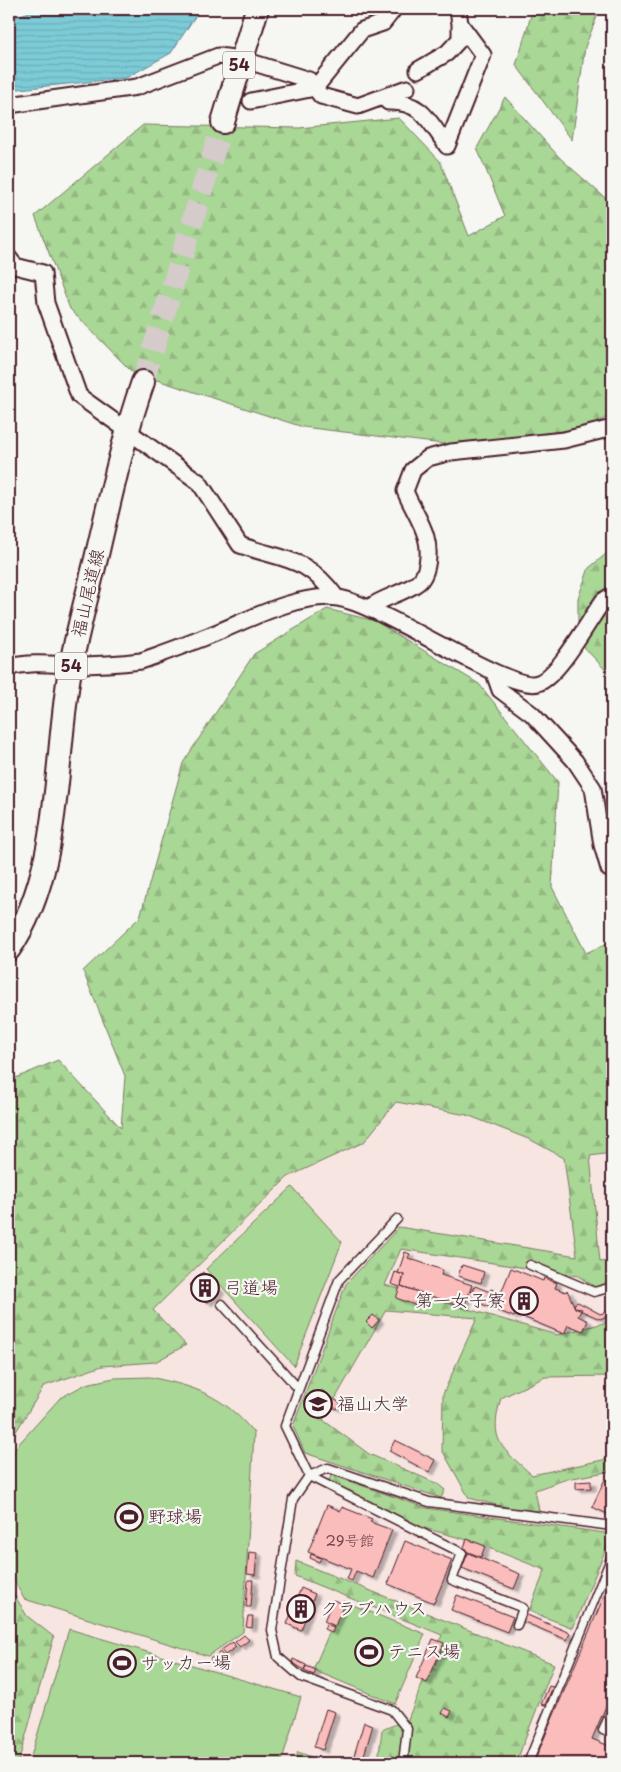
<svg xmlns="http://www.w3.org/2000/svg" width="621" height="1772" font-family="'Playpen Sans','Klee One',sans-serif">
  <defs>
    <pattern id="forest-firs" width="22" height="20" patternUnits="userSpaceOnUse" patternTransform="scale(1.25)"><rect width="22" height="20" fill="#a9d796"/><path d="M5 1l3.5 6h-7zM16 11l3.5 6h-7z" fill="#93b881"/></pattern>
    <pattern id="water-rules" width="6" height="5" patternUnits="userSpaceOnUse" patternTransform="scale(1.25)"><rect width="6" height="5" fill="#7bcbd6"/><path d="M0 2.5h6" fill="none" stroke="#6caeb8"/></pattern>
    <filter id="shadow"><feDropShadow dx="5" dy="3" stdDeviation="1" flood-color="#0004"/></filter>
  </defs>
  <rect width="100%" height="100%" fill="#f6f6f2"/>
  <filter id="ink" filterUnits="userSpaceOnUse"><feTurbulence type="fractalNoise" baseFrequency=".02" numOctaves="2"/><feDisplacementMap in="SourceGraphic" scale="10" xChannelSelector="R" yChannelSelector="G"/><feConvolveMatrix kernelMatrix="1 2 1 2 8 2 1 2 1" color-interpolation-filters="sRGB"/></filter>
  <g filter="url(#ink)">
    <!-- built -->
    <path fill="#f7e5e2" d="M612,1067V1763H9V1425L37,1383L381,1093Z"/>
    <!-- grass -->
    <path fill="#a9d796" stroke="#7a7b60" d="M292,1187L342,1242L294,1366L206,1269Z
      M150,1377C196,1387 223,1395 254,1433L243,1632L208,1656L24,1599L9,1570V1465L16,1447L60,1398L86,1384L114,1378Z
      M343,1601L425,1634L395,1704L313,1670Z
      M69,1629L301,1697L281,1763H29Z"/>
    <!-- forest -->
    <path fill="url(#forest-firs)" stroke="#7a7b60" d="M533,9H600L585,47L572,140L516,65Z
      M505,97L560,158L612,204V414L588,428L451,445L303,427L132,372L70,309L35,216L143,125L299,128L399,118L440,161L469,236L505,216L477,148Z
      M612,549V677L578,641V598L589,568Z
      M327,609L375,621L479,684L558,782L552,887L586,953L612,941V1153L590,1156L600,1262L612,1261V1283L595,1287L578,1276L401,1249L385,1285L557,1335L612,1321V1376L545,1377L501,1398C488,1442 502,1448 532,1475L612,1458V1471L567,1479L535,1490L539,1511L508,1508L469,1498L442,1450L443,1394L477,1318L386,1310L323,1420L369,1454L438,1484L445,1490L441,1498L305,1453L293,1426L346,1284L399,1227L577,1256L564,1158L531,1140L467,1115L396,1102L364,1142L288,1177L153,1310L186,1345L155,1362L102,1366L44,1386L9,1443V1081L58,1060L121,1128L125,1076L83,971L140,917L183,763L254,654Z
      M332,1475L426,1508L612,1534L573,1628L529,1611L545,1570L471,1541L424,1528L328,1481Z
      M296,1561L554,1664L516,1763H375L378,1762L382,1730L408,1719L442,1635L295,1576Z
      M9,1586L27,1616L54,1637L18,1763H9Z
      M298,1752L328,1763H294Z"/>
    <!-- water -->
    <path fill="url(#water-rules)" stroke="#678692" d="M38,9H200L171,53L126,78L9,90V19Z"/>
    <!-- building -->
    <path fill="#fabdbb" stroke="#4a1f2b" filter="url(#shadow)" d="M405,1252L410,1254L408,1258L443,1270L441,1275L472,1285L464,1307L401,1286L404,1275L398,1273Z
      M462,1265L484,1272L481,1283L458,1276Z
      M511,1268L543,1281L544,1278L557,1283L555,1288L566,1292L567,1290L575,1308L582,1309L578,1316L588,1321L583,1331L568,1325L564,1334L516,1314L514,1317L467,1298L470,1291L473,1292L475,1286L490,1292L491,1289L501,1293Z
      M203,1272L220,1291L207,1303L190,1285Z
      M395,1272L404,1275L401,1286L419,1292L415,1305L396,1298L400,1287L391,1284Z
      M578,1302L600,1314L612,1310V1314L600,1319L575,1308L574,1304Z
      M373,1315L379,1320L372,1328L366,1322Z
      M327,1396L341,1403L337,1409L324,1403Z
      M395,1440L435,1460L429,1472L389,1451Z
      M605,1479L612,1482V1516L592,1507Z
      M591,1481V1488L576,1489V1482Z
      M327,1505L341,1511L342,1507L372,1519L370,1522L392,1530L373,1578L356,1571L352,1581L347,1579L351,1569L308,1552Z
      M467,1539L485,1546L481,1557L463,1550Z
      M405,1541L452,1560L434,1603L388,1584Z
      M249,1552L257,1553L255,1575L247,1574Z
      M468,1553L520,1574L514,1589L462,1568Z
      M311,1554L321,1558L319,1562L310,1558Z
      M612,1577V1692L592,1739L612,1747V1763H542L535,1760Z
      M248,1580H253L251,1607H246Z
      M301,1588L315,1594L301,1630L287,1624Z
      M457,1595L513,1617L507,1632L451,1610Z
      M333,1600L344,1604L335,1626L324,1621Z
      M520,1612L570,1633L567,1640L517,1619Z
      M248,1616H253L252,1628L246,1627Z
      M326,1624L334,1627L332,1633L324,1629Z
      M244,1635L249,1640L240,1647L235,1642Z
      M433,1639L444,1643L427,1683L416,1678Z
      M233,1642L236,1647L225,1655L221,1650Z
      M220,1652L223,1656L212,1663L210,1659Z
      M293,1659L306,1665L304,1670L292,1662Z
      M306,1666L316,1670L314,1675L304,1671Z
      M549,1686L553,1687L545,1705L541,1704Z
      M445,1708L452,1711L449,1717L442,1713Z
      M326,1709L335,1712L323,1750L314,1747Z
      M364,1722L373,1725L362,1762L353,1759Z"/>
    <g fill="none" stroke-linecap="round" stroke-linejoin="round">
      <!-- primary-tunnel -->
      <path stroke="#d4cbca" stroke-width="22" stroke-dasharray="22 11" stroke-linecap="butt" d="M143,382L223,122"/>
      <defs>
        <path id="service" d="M397,1219L339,1280L285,1426L309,1476L462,1553L452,1580L523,1608L517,1625
          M530,1265L594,1292L612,1287
          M222,1304L297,1387
          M609,1717L603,1730L612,1734
          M403,1763L407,1729L392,1710L301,1677L278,1657L272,1630L293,1499L309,1476L328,1468L429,1502L612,1526
          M528,1763L612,1556"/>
        <path id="minor" d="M418,70L447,53L460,39V24
          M383,97L388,102C422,101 429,121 447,146
          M251,101L315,88L362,30L383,23L394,9
          M9,105L137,87L218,56L241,59L309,80L321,96L358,106L407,88
          M447,146L483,55L460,24L458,9
          M9,258L15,266L43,273L46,303L79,396L199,482L240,545C285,561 305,555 337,598
          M370,607C384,597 401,594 416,584C429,576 430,551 426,537C422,522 411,506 405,491L413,470L428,458L451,452L564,440L612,428
          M9,667C30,662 49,664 71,665C94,665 117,664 141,661C163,653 186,645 208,636C244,622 299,592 338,598C383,605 510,693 538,683C559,676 589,620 603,601L612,595
          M494,673L500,690L532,714L575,761L593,788L602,845L609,869L612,870"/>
        <path id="primary" d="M223,122L257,9
          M9,949C63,872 54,753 71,664C79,624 90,585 99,546C112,490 124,436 143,382"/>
      </defs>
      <!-- service casing -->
      <use href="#service" stroke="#4a1f2b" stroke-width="11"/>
      <!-- minor casing -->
      <use href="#minor" stroke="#4a1f2b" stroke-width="19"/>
      <!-- primary casing -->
      <use href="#primary" stroke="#4a1f2b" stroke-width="26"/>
      <!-- service -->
      <use href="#service" stroke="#f6f6f2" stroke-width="8"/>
      <!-- minor -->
      <use href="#minor" stroke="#f6f6f2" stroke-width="15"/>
      <!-- primary -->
      <use href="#primary" stroke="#f6f6f2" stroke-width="22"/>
    </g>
  </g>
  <!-- icons -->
  <defs>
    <symbol id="building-ring" viewBox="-11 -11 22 22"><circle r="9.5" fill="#f6f6f2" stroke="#4a1f2b" stroke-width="1.5"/><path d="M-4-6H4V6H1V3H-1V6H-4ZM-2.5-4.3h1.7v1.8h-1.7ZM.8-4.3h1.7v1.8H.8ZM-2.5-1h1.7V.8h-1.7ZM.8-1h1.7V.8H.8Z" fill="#4a1f2b"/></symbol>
    <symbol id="university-ring" viewBox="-11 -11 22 22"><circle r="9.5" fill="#f6f6f2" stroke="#4a1f2b" stroke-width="1.5"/><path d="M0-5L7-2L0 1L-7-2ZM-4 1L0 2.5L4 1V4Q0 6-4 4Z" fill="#4a1f2b"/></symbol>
    <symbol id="stadium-ring" viewBox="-11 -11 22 22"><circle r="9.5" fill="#f6f6f2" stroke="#4a1f2b" stroke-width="1.5"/><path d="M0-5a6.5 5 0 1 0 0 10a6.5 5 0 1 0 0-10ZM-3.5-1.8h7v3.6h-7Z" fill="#4a1f2b"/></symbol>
  </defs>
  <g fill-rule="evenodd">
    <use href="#building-ring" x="189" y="1272" width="32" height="32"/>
    <use href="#building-ring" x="508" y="1285" width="32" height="32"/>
    <use href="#university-ring" x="302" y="1388" width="32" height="32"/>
    <use href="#stadium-ring" x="113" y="1501" width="32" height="32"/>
    <use href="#building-ring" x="285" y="1593" width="32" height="32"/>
    <use href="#stadium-ring" x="353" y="1636" width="32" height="32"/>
    <use href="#stadium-ring" x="106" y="1647" width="32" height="32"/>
  </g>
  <g text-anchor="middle" stroke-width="4.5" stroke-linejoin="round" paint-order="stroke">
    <!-- number labels -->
    <g font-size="15" fill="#76464f">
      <text x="350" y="1546">29号館</text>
    </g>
    <!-- shield labels -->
    <g fill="#f6f6f2" stroke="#7e6067" stroke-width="1">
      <rect x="223" y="51.5" width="32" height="27" rx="4"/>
      <rect x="55" y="652.5" width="32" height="27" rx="4"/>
    </g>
    <g font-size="16" font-weight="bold" fill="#4a1f2b">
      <text x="239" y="71">54</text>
      <text x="71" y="672">54</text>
    </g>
    <!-- street labels -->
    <g font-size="18" fill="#4a1f2b" stroke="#f6f6f2">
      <text transform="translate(88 593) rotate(-77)" y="6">福山尾道線</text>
    </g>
    <!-- poi labels -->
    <g font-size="18" fill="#4a1f2b" stroke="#f6f6f2" text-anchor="start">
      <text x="224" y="1294">弓道場</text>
      <text x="505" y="1307" text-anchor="end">第一女子寮</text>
      <text x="337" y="1410">福山大学</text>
      <text x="148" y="1523">野球場</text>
      <text x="320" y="1615">クラブハウス</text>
      <text x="388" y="1658">テニス場</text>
      <text x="141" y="1669">サッカー場</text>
    </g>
  </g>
  <!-- margin -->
  <rect width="621" height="1772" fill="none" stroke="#f6f6f2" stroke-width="30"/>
  <rect x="15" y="15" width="591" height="1742" fill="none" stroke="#4a1f2b" stroke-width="2" filter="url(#ink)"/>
</svg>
